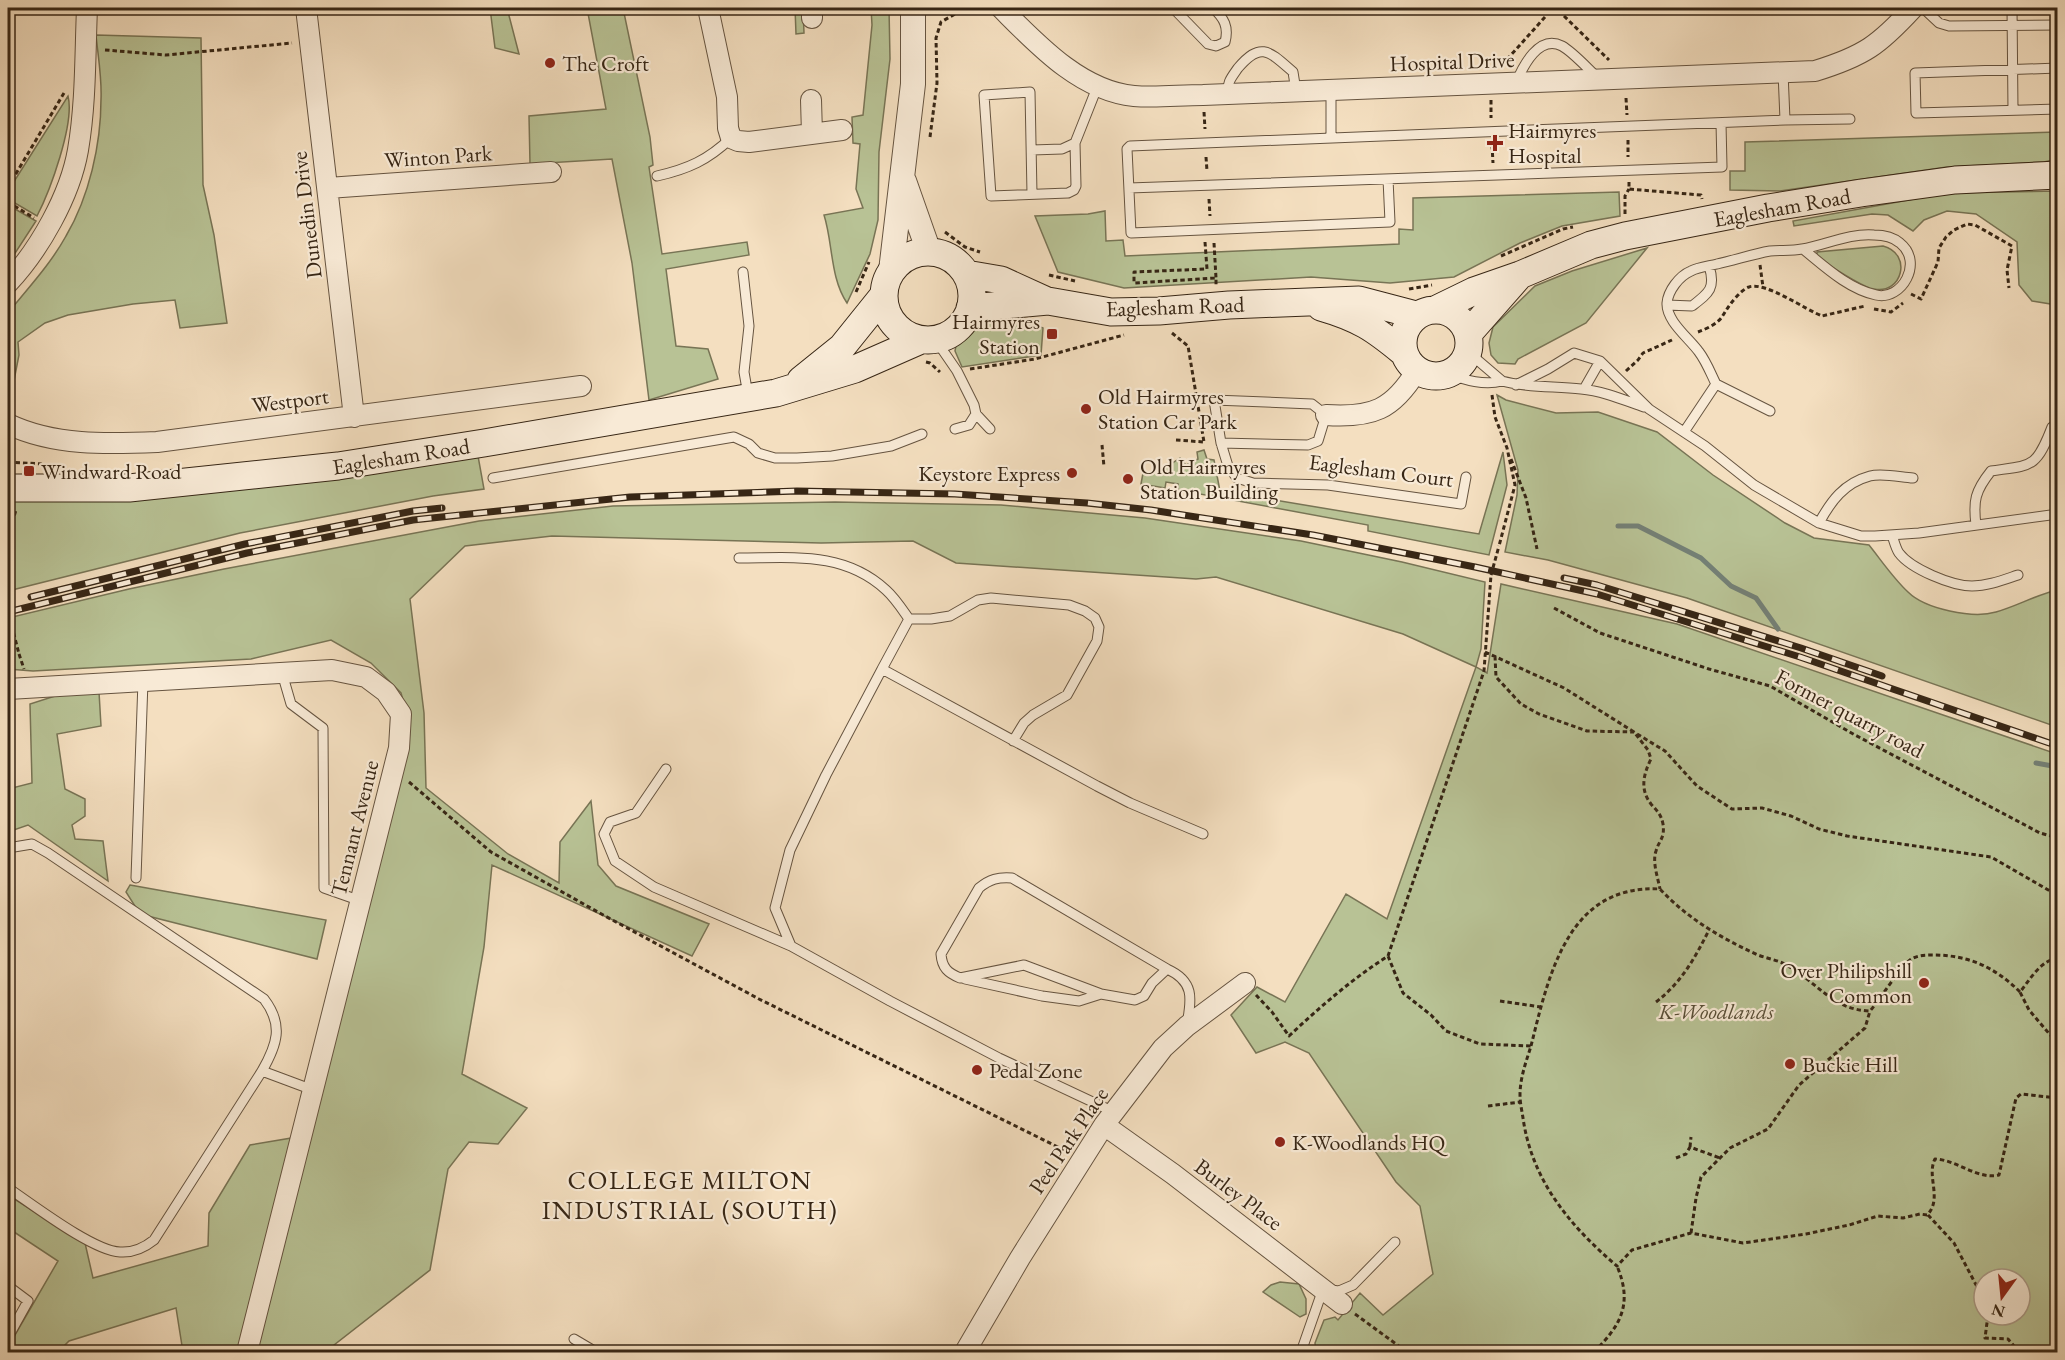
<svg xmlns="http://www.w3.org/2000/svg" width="2065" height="1360" font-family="'EB Garamond',serif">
  <rect width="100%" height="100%" fill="#f4dfc0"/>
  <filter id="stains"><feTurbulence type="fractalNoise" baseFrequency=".00333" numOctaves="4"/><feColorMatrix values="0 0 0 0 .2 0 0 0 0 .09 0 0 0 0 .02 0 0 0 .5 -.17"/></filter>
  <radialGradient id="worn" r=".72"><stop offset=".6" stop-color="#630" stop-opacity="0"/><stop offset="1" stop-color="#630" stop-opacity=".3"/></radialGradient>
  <!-- green -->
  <path fill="#b8c295" stroke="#787455" stroke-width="1.5" fill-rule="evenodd" d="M490,8H507L519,54L495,48Z
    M587,8H623L650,137L653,165L649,167L662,254L747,242L749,255L666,269L676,346L708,349L718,379L649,400L632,263L612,159L530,164L529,116L606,109Z
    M795,8H803L804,33L796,34Z
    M871,8H889L890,59L879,152L878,220L870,254L847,303C830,278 833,243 824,215L863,208L856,189L860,144L853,143L852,117L863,115L872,25Z
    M96,35L201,38L203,185L214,235L227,323L180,328L175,300L133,304L68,315L45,323L18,342L19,355L8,411V313C28,288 50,265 66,236C89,197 101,145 101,99C102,78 98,56 96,35Z
    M68,96C75,123 50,191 37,216L8,199V191Z
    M2057,132V159L2044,162L1947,167L1780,191L1730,190V171H1745V142Z
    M2057,191V305L2032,301L2019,285L2017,242L1976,214L1947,211L1924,220L1913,231L1888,215L1872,214L1794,226L1793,221L1947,193Z
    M1619,192L1620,216L1562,226L1520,243L1454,277L1390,283L1311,277L1124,288L1058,272L1035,216L1088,214L1105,211L1106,241L1123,240L1125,256L1399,244V229L1413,230V198Z
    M8,205L36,221L8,264Z
    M1883,246C1913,254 1902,295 1874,289C1862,287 1829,265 1817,257V252Z
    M1647,248L1586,323L1518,359L1515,364L1498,363L1491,355L1489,343L1493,327L1535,286L1572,271Z
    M1005,312L1043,328L1041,355L962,367L955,351L957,340L980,319Z
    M1497,395L1506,400L1556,413L1598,412L1657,432L1713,475L1785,523L1814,538L1869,545C1881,560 1893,578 1908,592C1925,609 1973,619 1996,612C2017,606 2036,595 2057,590V727L1687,598L1548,560L1505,552L1517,495L1518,470Z
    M1204,450L1207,459L1214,460L1220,491L1479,534L1503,452L1507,485L1489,555L1368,531V525L1178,490V484L1166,482L1165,488L1141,484L1143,473L1159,472L1180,458L1186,465L1198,459L1197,452Z
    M478,456L484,489L433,496L240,533L8,591V502Z
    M835,502L1001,505L1145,518L1301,541L1402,562L1485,582L1481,649L1476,667L1487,673L1501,584L1677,624L2057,754V1352H1316L1315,1343L1324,1320L1335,1317L1338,1320L1360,1293L1383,1315L1433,1274L1420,1206L1396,1182L1309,1053L1285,1042L1256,1053L1231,1015L1257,987L1285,1002L1346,894L1387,919L1476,667L1403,634L1216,577L1196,579L956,563L913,541L821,543L552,536L465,546L410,599L424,713L426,788L508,854L559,883L560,842L591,801L598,865L616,886L709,924L692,956L492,865L484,947L462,1074L527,1108L498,1144L469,1142L448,1169L430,1270L325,1352H183L176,1308L69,1341L58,1352H8V1347L58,1261L8,1228V1195L85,1243L93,1278L208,1246L209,1213L250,1145L309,1135L409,722L401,693L371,663L331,640L251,659L33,671L8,669V618L129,589L224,569L479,521L613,506ZM1984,1279H2020V1315H1984Z
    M99,692L101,726L57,734L65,789L85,799V816L72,825L75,839L103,841L108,881L28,825L8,832V789L32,783L30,704L55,696Z
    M130,885L326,920L317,959L140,914L126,892Z
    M1280,1282L1299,1284L1306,1299V1314L1300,1317L1263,1292L1271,1285Z"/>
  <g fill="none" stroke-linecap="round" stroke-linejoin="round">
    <!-- stream -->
    <path stroke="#748076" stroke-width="5" d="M1618,526H1638L1701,558L1731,586L1756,598L1778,629
      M2036,763L2058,767"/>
    <defs>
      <path id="service" d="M1173,8L1208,44L1216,46L1225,42C1229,27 1224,18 1213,8
        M1923,8L1939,23L1949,26L2058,25
        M2012,8L2013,110
        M2058,68L1915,73L1916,113L2058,109
        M1516,83C1523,66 1539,34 1562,46C1573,52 1588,69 1598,78
        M1228,94C1227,82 1231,78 1238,68C1261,41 1269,51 1293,72L1296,91
        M1785,120L1850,119
        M1331,138V90
        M1075,143L1098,85
        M1032,150L1062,149L1075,143L1076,186L1074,190L1068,193L991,196L984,95L1030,92L1032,194
        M657,176C688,169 708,160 731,138
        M1388,179L1390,222L1131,233L1127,149L1130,146L1785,120L1783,72
        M1129,188L1722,167L1721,123
        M743,272L749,326L744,372L748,395
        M1667,305L1692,306C1709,293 1716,288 1709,266
        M935,339L957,371L974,405L976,414L990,429
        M1448,374C1466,380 1484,386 1502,381L1468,352
        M1502,381C1528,388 1555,386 1581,389C1603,391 1624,400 1644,407
        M1716,384C1711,374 1706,361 1699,352C1689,338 1666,321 1667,303C1668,291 1679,276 1691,271C1698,267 1709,266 1717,264C1735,260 1753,254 1770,251C1781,250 1792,251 1802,249C1826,245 1849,233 1874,235C1882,235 1893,237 1900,243C1924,262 1902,301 1876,295C1848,289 1824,266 1803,249
        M1516,385L1548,369L1574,353L1600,361L1649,409L1705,446L1754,485L1819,523L1861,536H1875L1919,533L2058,514
        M1584,389L1600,361
        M1214,400L1312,404L1326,415L1318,441L1308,445L1221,443Z
        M955,429L969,425L976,414
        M1684,432L1716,384L1770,411
        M1221,443L1228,466L1237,478L1253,483L1328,485L1461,504L1466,477
        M493,478L734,437L749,444L758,453L775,458H797L832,456L891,446L922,434
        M1819,523C1831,501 1844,483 1870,476C1882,473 1900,477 1913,478
        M1976,525C1973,501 1975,491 1991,471C2032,465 2036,469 2052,427
        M1892,535C1894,541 1896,549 1899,553C1911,569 1952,586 1972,586C1988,586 2003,580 2018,575
        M739,558C792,558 844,551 886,590C895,598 902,609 909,619
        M909,619H931L950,616L978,600L991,598L1069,605L1085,611L1095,618L1099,627L1097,641L1067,695L1033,715L1024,723L1013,741
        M882,669L909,619
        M282,673L291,704L323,728L324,888L361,901
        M666,769L636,813L610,822L604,834L615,861L654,887L791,946
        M8,848L32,844L48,853L264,999C284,1025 277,1045 262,1071L154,1240C144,1248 134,1253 120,1252C93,1251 32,1204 8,1188
        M136,878L143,681
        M1167,969L1012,878C998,877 990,879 979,888L941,954C942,968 948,973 960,978L1024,965L1101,994L1135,1000L1144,996L1152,983L1167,969C1194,981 1192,998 1187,1024
        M965,979L1042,996L1079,1001L1101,994
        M262,1071L313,1090
        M1114,1112L999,1058L890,1001L791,946L775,908L790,850L826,775L882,669L1097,786L1130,803L1203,834
        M8,1286L28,1301L8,1337
        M574,1339L596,1352
        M1301,1352L1323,1289L1339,1291L1353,1285L1395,1242"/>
      <path id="minor" d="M306,8L354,417
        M708,8L727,97L728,128L731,138L738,141L749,142L842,130
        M1001,8C1036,43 1080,91 1134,96C1156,98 1180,95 1203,95L1815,71C1864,56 1879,45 1913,8
        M812,18V8
        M811,100L812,134
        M328,188L551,172
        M8,283C39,250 70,196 78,150C86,103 85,55 87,8
        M1326,415C1372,418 1393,410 1417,370
        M8,424C54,446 107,444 157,442L581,386
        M8,689L332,670L366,677L386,692L401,714L399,748L247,1352
        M1104,1125L1173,1174L1342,1304
        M965,1352L1020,1258L1104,1125L1163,1048L1187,1026L1245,983"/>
      <path id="tertiary" d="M904,181L929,252
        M891,271L913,84V8"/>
      <path id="secondary" d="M884 296a44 44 0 1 1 88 0a44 44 0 1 1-88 0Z
        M966,274L1001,280L1047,301
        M1321,307C1359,318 1374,328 1404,353
        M970,308L1048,301L1111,312L1159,311L1229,305L1359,300L1416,315
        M1437,309L1474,291L1520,275L1591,245L1625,236L1768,208L1861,193L1955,180L2058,175
        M1403 343a33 33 0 1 1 66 0a33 33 0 1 1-66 0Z
        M1468,334L1519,276
        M801,380L842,347L883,296
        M8,488H129L338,466L484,443L776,393L855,369L921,340"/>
    </defs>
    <!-- service casing -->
    <use href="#service" stroke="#665440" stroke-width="11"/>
    <!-- minor casing -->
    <use href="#minor" stroke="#665440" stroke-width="22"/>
    <!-- tertiary casing -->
    <use href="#tertiary" stroke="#665440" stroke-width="26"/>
    <!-- secondary casing -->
    <use href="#secondary" stroke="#372615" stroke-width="29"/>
    <!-- path -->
    <path stroke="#372615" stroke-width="3" stroke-dasharray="4.5 3" stroke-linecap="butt" d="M1564,16L1609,60
      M105,50L166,55L292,43
      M1502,65L1545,17
      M1626,98L1627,115
      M1491,100V118
      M1204,112L1205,129
      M930,137L937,83L936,38L941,22L955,14L956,8
      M1628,140V157
      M1492,145L1493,163
      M1206,157L1207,171
      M1629,182V189L1701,195L1702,199
      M8,187L64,93
      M1209,199L1210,216
      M8,202L34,218
      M1625,214V196L1629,189
      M945,232L965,247L980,252
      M1205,242L1207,269L1134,272V283L1216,278V285
      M1214,243L1216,278
      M1501,256L1563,229L1573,227
      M1760,265L1763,287
      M1049,275L1075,281
      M1409,289L1432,285
      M856,292L869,262
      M1911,294L1921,299L1938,262L1939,248L1946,237L1954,230L1967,224L1975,225L2012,246L2007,270L2009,288
      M1874,309L1891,312L1903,303
      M1698,332C1706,329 1717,324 1722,317C1725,312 1728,307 1732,302C1736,297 1743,289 1749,287C1765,281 1806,310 1822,316L1865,306
      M1172,333L1188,346L1204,442
      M926,362L930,363L940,372
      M970,369L1035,359L1124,335
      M1626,371L1638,360L1643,353L1672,340
      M1492,395L1495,417L1507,448L1515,485L1499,546
      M1176,440L1204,442
      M1102,445L1104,467
      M1511,459L1526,498L1537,549
      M8,462L42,464
      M8,537L16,510
      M1554,608L1600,633L1709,669L1770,686L1855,735L2040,833L2058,838
      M1485,652L1564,688L1634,732L1648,750L1651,759C1643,775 1640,790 1651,804C1657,811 1661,814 1663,824C1665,839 1659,840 1656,851C1652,862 1658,878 1660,889
      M19,654L24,669
      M1495,656L1496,677L1521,704L1539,714L1587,731L1634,732L1665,751L1697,786L1732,809L1762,808L1791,816L1819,829L1847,836L1991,857L2050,891L2058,892
      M409,782L491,852L605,916L759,999L1066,1151
      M1388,956L1403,993L1431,1015L1446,1031L1480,1044L1531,1046C1526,1062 1520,1078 1520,1095C1520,1103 1522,1111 1523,1118C1532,1181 1570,1226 1617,1266L1632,1250L1691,1233L1743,1243L1806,1234L1849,1225L1878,1216L1903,1218L1920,1214L1927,1215C1943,1199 1926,1176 1935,1159C1958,1160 1977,1180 1999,1175L2016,1098L2021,1094L2058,1098
      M2058,959C2042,958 2029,981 2020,992L2029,1010L2058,1044
      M1256,995L1272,1012L1289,1036C1320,1007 1352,979 1388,956L1484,671L1491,575
      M1500,1001L1541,1007
      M1656,1002C1681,983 1695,958 1709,930
      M1531,1046C1549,974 1568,884 1660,889C1688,919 1721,938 1758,955C1768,959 1779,960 1788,966C1818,983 1833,1010 1870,1011C1880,999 1900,968 1910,960C1917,955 1925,955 1933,955C1968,955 1995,967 2020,992
      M1488,1106L1520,1102
      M1690,1147L1691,1137
      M1676,1158L1686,1154L1690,1147L1720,1158
      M1928,1215L1954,1243L1984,1300
      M1691,1233L1696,1198L1701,1177L1730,1148L1768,1129L1799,1085L1865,1028L1870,1011
      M1355,1314L1407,1352
      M1988,1315L1985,1338L2008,1339L2019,1352
      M1594,1352C1621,1325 1633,1304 1617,1266"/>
    <!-- service -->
    <use href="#service" stroke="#f8ead6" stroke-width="9"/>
    <!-- minor -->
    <use href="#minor" stroke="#f8ead6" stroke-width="20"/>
    <!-- tertiary -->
    <use href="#tertiary" stroke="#f8ead6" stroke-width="24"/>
    <!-- secondary -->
    <use href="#secondary" stroke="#f8ead6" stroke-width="27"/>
    <defs>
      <path id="rail" d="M1564,578L1597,585L1801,648L1882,676
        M31,597L245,544L413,511L442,508
        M8,612L247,553L413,520L630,497L797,491L955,494L1087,503L1151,510L1313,535L1475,567L1597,594L1800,657L2058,746"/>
    </defs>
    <!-- rail casing -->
    <use href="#rail" stroke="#372615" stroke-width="7"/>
    <!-- rail -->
    <use href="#rail" stroke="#f8ead6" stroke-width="4.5" stroke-dasharray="14" stroke-linecap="butt"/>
    <!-- path-bridge -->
    <path stroke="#372615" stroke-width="3" stroke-dasharray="4.5 3" stroke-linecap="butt" d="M1491,575L1499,546
      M8,611L19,654"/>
  </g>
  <!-- markers -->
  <g fill="#8f2418" stroke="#f8ead6" stroke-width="2">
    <circle cx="550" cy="63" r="6"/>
    <path d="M1492 134h6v6h6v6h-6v6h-6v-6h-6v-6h6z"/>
    <rect x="1046" y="328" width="12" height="12" rx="3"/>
    <circle cx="1086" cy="409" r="6"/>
    <rect x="23" y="465" width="12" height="12" rx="3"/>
    <circle cx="1072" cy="473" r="6"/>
    <circle cx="1128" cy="479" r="6"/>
    <circle cx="1924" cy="983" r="6"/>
    <circle cx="1790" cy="1064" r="6"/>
    <circle cx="977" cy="1070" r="6"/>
    <circle cx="1280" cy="1142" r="6"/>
  </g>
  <g text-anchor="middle" stroke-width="4.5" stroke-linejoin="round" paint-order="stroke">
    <!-- street labels -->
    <g font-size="22" fill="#372615" stroke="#f8ead6">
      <text transform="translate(1452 61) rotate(-2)" y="8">Hospital Drive</text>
      <text transform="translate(438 156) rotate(-4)" y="8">Winton Park</text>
      <text transform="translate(1782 207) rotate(-10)" y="8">Eaglesham Road</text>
      <text transform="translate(306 215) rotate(-97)" y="8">Dunedin Drive</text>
      <text transform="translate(1175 306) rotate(-2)" y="8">Eaglesham Road</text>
      <text transform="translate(290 400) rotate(-7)" y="8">Westport</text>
      <text transform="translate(401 456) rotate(-9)" y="8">Eaglesham Road</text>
      <text transform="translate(1381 470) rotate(7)" y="8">Eaglesham Court</text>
      <text transform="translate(1850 713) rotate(28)" y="8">Former quarry road</text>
      <text transform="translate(354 828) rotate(-76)" y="8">Tennant Avenue</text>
      <text transform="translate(1068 1140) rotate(-56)" y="8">Peel Park Place</text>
      <text transform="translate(1239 1194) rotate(37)" y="8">Burley Place</text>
    </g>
    <!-- poi labels -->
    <g font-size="22" fill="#372615" stroke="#f8ead6" text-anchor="start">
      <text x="562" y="71">The Croft</text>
      <text x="1508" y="138">Hairmyres<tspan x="1508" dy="25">Hospital</tspan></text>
      <text x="1040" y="329" text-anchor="end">Hairmyres<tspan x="1040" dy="25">Station</tspan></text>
      <text x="1098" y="404">Old Hairmyres<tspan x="1098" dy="25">Station Car Park</tspan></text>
      <text x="1140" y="474">Old Hairmyres<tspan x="1140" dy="25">Station Building</tspan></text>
      <text x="41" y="479">Windward Road</text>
      <text x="1060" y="481" text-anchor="end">Keystore Express</text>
      <text x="1912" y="978" text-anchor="end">Over Philipshill<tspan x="1912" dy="25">Common</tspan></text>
      <text x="1802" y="1072">Buckie Hill</text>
      <text x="989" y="1078">Pedal Zone</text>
      <text x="1292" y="1150">K-Woodlands HQ</text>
    </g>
    <!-- park labels -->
    <g font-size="22" font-style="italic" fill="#574d35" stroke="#f8ead6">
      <text x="1716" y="1019">K-Woodlands</text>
    </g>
    <!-- quarter labels -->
    <g font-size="26" letter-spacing="1.5" fill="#372615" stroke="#f8ead6">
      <text x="690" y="1189">COLLEGE MILTON<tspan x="690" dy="30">INDUSTRIAL (SOUTH)</tspan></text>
    </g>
  </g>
  <!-- margin -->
  <rect width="2065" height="1360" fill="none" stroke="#f4dfc0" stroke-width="30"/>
  <rect x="9" y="9" width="2047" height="1342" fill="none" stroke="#372615" stroke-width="3"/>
  <rect x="15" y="15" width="2035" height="1330" fill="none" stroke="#372615" stroke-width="1.5"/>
  <!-- north arrow -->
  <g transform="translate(2002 1297) rotate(195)"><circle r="28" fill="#f8ead6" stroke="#ab9c89" stroke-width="1.5"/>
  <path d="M0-4.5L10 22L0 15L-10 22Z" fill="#8f2418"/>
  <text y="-9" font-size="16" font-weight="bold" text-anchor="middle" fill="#372615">N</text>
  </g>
  <rect width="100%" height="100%" filter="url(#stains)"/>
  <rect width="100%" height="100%" fill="url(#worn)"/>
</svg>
